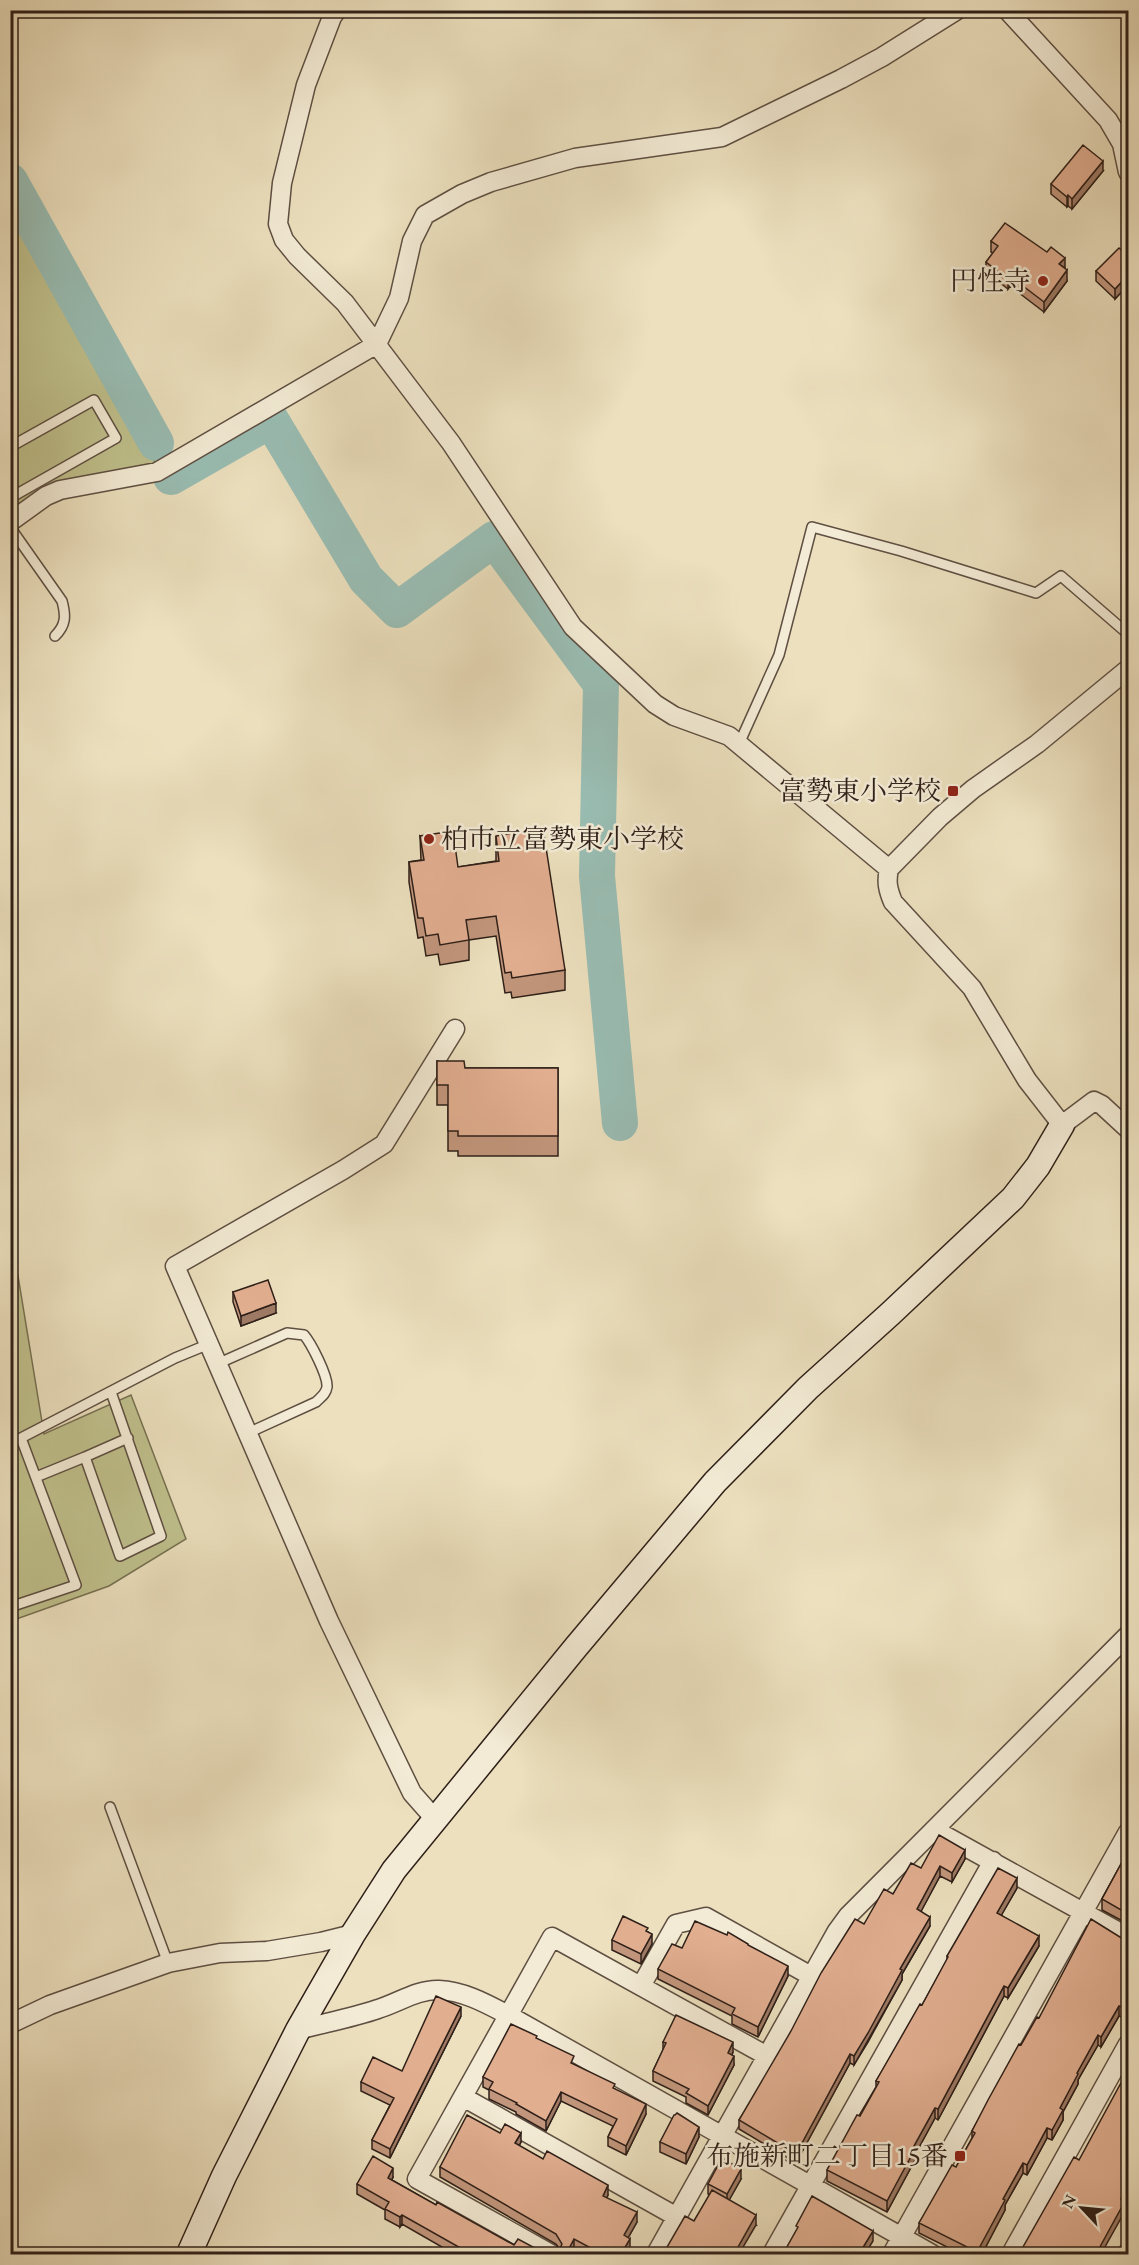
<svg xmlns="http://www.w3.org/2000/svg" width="1139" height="2265" font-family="'EB Garamond','Noto Serif JP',serif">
  <rect width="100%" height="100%" fill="#ece0be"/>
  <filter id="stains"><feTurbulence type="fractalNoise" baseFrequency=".00333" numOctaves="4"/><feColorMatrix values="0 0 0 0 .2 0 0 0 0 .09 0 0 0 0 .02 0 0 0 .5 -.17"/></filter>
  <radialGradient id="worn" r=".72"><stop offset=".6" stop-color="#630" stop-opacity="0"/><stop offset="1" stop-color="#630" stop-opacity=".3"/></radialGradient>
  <!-- green -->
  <path fill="#bfc08c" stroke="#767052" stroke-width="1.5" d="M10,193L156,464L52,490L10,519Z
    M11,1262L18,1276L44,1434L131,1395L186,1539L109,1586L11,1621Z"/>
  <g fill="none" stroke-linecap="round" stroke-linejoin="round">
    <!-- river -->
    <path stroke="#99bdb3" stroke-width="36" d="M10,181L156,443
      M171,477L271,420L366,579L397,610L494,539L601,684L597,876L620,1123"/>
    <defs>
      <path id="lane" d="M10,447L94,400L116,438L10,498
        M10,527L62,601C66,616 66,625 55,636
        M739,744L779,655L812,527L901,551L1036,593L1061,576L1128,634
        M217,1364L287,1333L304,1335C311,1343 328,1376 327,1387C326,1394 321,1397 316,1402L248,1433
        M111,1392L161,1536L120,1556L85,1457L128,1438
        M36,1477L85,1457
        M10,1607L76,1585L21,1438L175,1358L209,1344
        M110,1807L168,1963"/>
      <path id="street" d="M337,10L332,17L306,85L282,183L278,224L284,240L297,256L345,303L451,443L573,627L655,704L674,716L729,736L889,869
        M1007,10L1108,120L1122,144L1128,172
        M10,522L46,496L60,490L157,472L377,344L399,298L412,241L425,215L462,194L491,182L575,158L722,137L841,79L882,57L957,10
        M1128,669L1037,744L973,789L940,817L889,869C886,882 888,890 893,902L972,988L1027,1080L1062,1125L1094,1101L1102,1105L1128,1129
        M435,1819L412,1793L329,1621L175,1266L343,1170L384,1144L455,1029
        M935,1830L1128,1937
        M641,1986L676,1924L706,1917L811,1976
        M10,2024L50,2005L168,1963L220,1953L267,1951L321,1942L353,1934
        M298,2030C324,2023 352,2018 378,2009C398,2003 418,1989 439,1990C464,1991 487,2004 508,2015L932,2254
        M463,2097L677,2217
        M551,2254L417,2179L552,1937L767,2056
        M656,2254L837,1931L848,1916L1128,1635
        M772,2254L993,1861
        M892,2254L1128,1832
        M1011,2254L1128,2044
        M1127,2254L1128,2252"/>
      <path id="secondary" d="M189,2254L224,2176L298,2030L353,1934L394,1870L576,1647L715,1482L808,1388L890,1314L1013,1198L1038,1166L1062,1125"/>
    </defs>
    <!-- lane casing -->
    <use href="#lane" stroke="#5e4f42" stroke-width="12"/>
    <!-- street casing -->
    <use href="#street" stroke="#5e4f42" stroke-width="21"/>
    <!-- secondary casing -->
    <use href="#secondary" stroke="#2e1f18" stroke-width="27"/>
    <!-- lane -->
    <use href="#lane" stroke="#f3ebd5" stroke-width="9"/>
    <!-- street -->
    <use href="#street" stroke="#f3ebd5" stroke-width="18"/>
    <!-- secondary -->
    <use href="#secondary" stroke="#f3ebd5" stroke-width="24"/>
  </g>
  <!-- wall -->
  <path fill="#c2967c" stroke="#2e1f18" stroke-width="1.5" d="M1103,171L1072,209L1068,206L1067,207L1051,194V184Z
    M991,241L1064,268L1067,281L1044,312L1010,286L1008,289L986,272V262L993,253L991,252Z
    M1128,256V285L1115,299L1096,281V271Z
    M420,836L458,867L496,861V836L565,970V990L512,998L511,992L505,993L496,936L469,940V960L440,965L438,954L426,956L423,937L418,938L409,882V862L421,860Z
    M437,1061L465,1068H558V1156H458V1151H448V1105H437Z
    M233,1292L276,1313L241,1326L233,1302Z
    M1128,1851V1924L1102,1910V1899Z
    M965,1859L952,1882L940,1876L921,1911L930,1926L902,1974V1980L868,2042L854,2065L850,2063L796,2163L739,2129V2120L864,1924L893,1894L921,1868Z
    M1017,1888L1001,1915L1039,1946L1008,1998L1004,1996L938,2120L935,2118L916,2153V2158L887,2212L827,2181V2170L876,2087V2081L922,2005L947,1960V1956Z
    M648,1932L652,1944L641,1964L612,1950V1940Z
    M1128,1942L1122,2017L1119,2016L1101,2047L1098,2045L1078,2080V2084L1063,2112V2120L1052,2140L1047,2138L1027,2175L1023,2173L1005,2205V2210L982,2254H961L919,2233V2223L956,2167L972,2138V2131L1021,2045L1039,2018Z
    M748,1945L788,1976L758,2037L732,2024V2016L658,1979V1969L682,1948Z
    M461,2016L390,2158L372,2149V2140L390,2105L361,2091V2082L402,2071Z
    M537,2039L574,2065L615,2089L646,2114L626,2155L608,2146V2137L613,2126L561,2101L546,2131L516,2114V2112L489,2099V2090L483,2087V2077Z
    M663,2042L733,2052L732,2055L734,2065L708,2115L686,2103V2097L653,2081V2071L663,2050Z
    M500,2133L521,2142L519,2146L608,2195L606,2198L637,2222L628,2238L630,2248L626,2254H585L574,2248L571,2254H454L402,2224L400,2227L385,2219V2210L357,2194V2184L393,2177L392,2180L436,2205L514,2245L546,2254H557L560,2249L556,2244L440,2177V2167Z
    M699,2137L686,2164L660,2152V2142Z
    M741,2179L729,2200L756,2225L694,2221L710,2195L708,2194V2184Z"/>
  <!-- shaded-wall -->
  <path fill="#9e7a65" stroke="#2e1f18" stroke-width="1.5" d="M1103,161V171L1072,209V199Z
    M1068,195V206L1067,207V197Z
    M1065,258V268L1059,264Z
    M1067,270V281L1044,312V302Z
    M1128,275V285L1115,299V289Z
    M1010,276V286L1008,289V279Z
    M276,1303V1313L241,1326V1316Z
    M965,1850V1859L952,1882V1873Z
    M940,1866V1876L917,1919V1909Z
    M1017,1878V1888L997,1923V1913Z
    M930,1917V1926L902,1974V1980L854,2065V2056L900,1969Z
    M652,1934V1944L641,1964V1954Z
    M1039,1936V1946L1008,1998V1988Z
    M788,1966V1976L758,2037V2027Z
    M1004,1986V1996L938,2120V2109Z
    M1128,1995V2005L1122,2017V2007Z
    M1119,2006V2016L1101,2047V2037Z
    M461,2007V2016L390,2158V2149Z
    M1098,2035V2045L1078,2080V2084L1063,2112V2120L1052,2140V2130L1060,2108L1077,2073Z
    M733,2042V2052L728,2062V2053Z
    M850,2054V2063L796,2163V2154Z
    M734,2056V2065L708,2115V2106Z
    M561,2092V2101L546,2131V2121Z
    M646,2104V2114L626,2155V2146Z
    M935,2108V2118L916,2153V2158L887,2212V2201L914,2146Z
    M699,2127V2137L686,2164V2154Z
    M1047,2128V2138L1027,2175V2165Z
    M521,2133V2142L515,2153V2143Z
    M1023,2163V2173L1005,2205V2210L982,2254H977V2252L1003,2199Z
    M393,2168V2177L388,2187V2178Z
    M741,2169V2179L727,2204V2194Z
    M608,2185V2195L603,2206V2196Z
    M1128,2186V2196L1125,2203V2211L1101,2254H1096L1121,2199Z
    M637,2212V2222L624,2245V2235Z
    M402,2215V2224L400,2227V2217Z
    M756,2215V2225L739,2254H734Z
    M873,2231V2241L865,2254H859Z
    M574,2239V2248L571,2254H566Z
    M630,2239V2248L626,2254H621Z"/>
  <!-- building -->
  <path fill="#e1ae90" stroke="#2e1f18" stroke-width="1.5" d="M1083,145L1103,161L1072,199L1068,195L1067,197L1051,184Z
    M1005,223L1047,252L1051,247L1065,258L1059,264L1067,270L1044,302L1010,276L1008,279L986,262L998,246L991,241Z
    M1119,248L1128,256V275L1115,289L1096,271Z
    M543,828L565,970L512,978L511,972L505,973L496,916L466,920L469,940L440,945L438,934L426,936L423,918H418L409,862L424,860L420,836L453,831L458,867L499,861L496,836Z
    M437,1061H464L465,1068H558V1136H458V1131H448V1085H437Z
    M268,1280L276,1303L241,1316L233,1292Z
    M939,1835L965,1850L952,1873L940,1866L917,1909L930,1917L900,1969L902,1970L868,2033L854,2056L850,2054L796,2154L739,2120L791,2031L821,1973L855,1919L864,1924L884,1889L893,1894L911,1863L921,1868Z
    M1128,1851V1914L1102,1899Z
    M998,1868L1017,1878L997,1913L1039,1936L1008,1988L1004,1986L938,2109L935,2108L914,2146L916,2147L887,2201L827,2170L857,2115L860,2116L879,2082L876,2081L920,2004L922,2005L948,1957L947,1956Z
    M623,1916L648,1928L646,1931L652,1934L641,1954L612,1940Z
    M1091,1919L1128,1942V1995L1122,2007L1119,2006L1101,2037L1098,2035L1077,2073L1078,2074L1060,2108L1063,2110L1052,2130L1047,2128L1027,2165L1023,2163L1003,2199L1005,2200L977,2252L919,2223L952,2165L956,2167L975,2133L972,2131L988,2100L1019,2044L1021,2045L1037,2017L1039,2018Z
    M695,1921L727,1935L728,1932L748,1944V1945L788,1966L758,2027L732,2014L735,2008L658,1969L672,1944L682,1948Z
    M436,1996L461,2007L390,2149L372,2140L394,2098L361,2082L373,2057L402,2071Z
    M676,2015L733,2042L728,2053L734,2056L708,2106L686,2093L689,2089L653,2071L666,2043L663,2042Z
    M511,2024L537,2036L536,2038L574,2056L571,2063L615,2084L613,2088L646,2104L626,2146L608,2137L617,2119L561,2092L546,2121L516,2104L517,2103L489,2089L493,2082L483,2077Z
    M1128,2070V2186L1121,2199L1125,2201L1096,2254H1019L1074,2157L1079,2160Z
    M677,2113L699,2127L686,2154L660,2142L674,2115H675Z
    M467,2115L500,2133L505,2124L521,2133L515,2143L543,2159L547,2151L608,2185L603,2196L637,2212L624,2235L630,2239L621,2254H602L574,2239L566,2254H471L402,2215L400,2217L385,2209L389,2202L357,2184L373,2156L393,2168L388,2178L436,2205L437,2202L514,2245L518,2239L546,2254H557L562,2244L556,2234L440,2167Z
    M722,2158L741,2169L727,2194L708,2184Z
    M712,2190L756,2215L734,2254H663L685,2216L694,2221Z
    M812,2196L873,2231L859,2254H783L798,2227L796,2226Z"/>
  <!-- markers -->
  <g fill="#8f2418" stroke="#f3ebd5" stroke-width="2">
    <circle cx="1043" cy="281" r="6"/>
    <rect x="947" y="785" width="12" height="12" rx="3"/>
    <circle cx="429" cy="839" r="6"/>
    <rect x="954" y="2150" width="12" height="12" rx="3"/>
  </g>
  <g text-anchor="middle" stroke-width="5" stroke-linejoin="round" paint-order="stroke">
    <!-- poi labels -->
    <g font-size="27" fill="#2e1f18" stroke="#f3ebd5" text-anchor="end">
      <text x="1031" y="290">円性寺</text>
      <text x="941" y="800">富勢東小学校</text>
      <text x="441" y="848" text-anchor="start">柏市立富勢東小学校</text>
      <text x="948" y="2165">布施新町二丁目15番</text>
    </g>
  </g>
  <!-- margin -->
  <rect width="1139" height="2265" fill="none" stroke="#ece0be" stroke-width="36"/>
  <rect x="12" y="12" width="1115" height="2241" fill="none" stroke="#2e1f18" stroke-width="3"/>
  <rect x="18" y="18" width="1103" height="2229" fill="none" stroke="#2e1f18" stroke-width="1.5"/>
  <!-- north arrow -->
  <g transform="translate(1082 2208) rotate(296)" stroke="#f3ebd5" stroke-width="4.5" paint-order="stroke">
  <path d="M0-4.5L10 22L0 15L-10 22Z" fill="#2e1f18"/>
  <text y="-9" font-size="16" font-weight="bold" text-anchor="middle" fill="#2e1f18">N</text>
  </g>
  <rect width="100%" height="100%" filter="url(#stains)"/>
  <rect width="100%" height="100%" fill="url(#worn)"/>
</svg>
